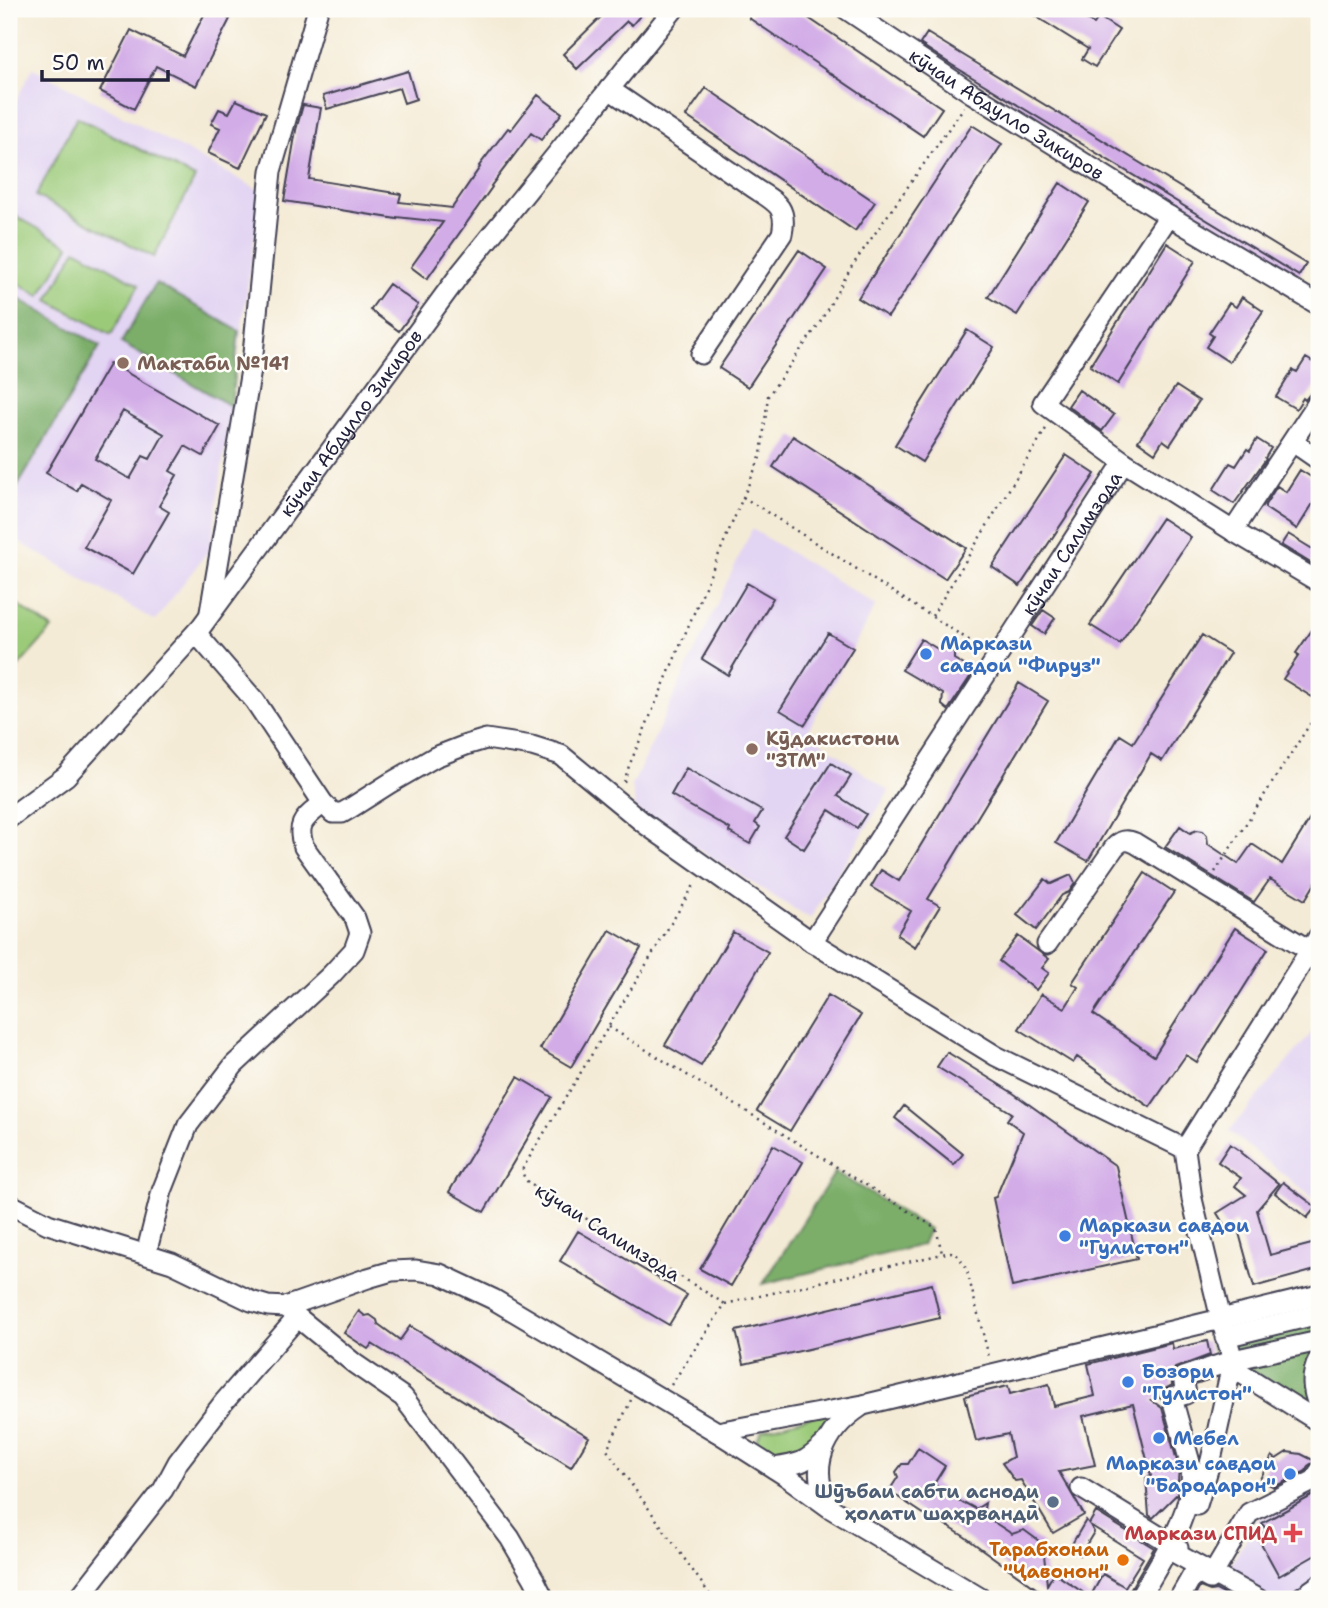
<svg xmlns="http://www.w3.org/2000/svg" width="1328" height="1608" font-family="'Shantell Sans',sans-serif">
  <rect width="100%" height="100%" fill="#fdfcf7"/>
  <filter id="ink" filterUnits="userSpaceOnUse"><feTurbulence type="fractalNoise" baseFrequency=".0143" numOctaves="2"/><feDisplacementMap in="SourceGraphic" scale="14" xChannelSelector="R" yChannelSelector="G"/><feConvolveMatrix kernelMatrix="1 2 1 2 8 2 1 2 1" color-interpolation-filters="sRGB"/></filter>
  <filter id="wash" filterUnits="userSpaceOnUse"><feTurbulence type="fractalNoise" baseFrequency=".00686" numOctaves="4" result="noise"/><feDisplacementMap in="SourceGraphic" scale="28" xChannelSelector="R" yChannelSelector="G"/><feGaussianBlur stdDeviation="1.57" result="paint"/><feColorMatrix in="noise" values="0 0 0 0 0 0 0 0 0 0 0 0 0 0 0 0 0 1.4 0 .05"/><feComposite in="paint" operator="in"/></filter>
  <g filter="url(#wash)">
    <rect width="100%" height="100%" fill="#f4ebd6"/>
    <!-- built -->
    <path fill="#e2d4f3" d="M33,68L261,191L211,547L155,621L9,536V113Z
      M752,529L876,605L807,732L889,791L810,919L636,810L632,786Z
      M1314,1030L1319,1033V1203L1229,1131Z
      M1319,1487V1599H1238L1218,1586L1258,1519Z"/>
    <!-- green -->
    <path fill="#9bca79" stroke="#5e765a" stroke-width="2" d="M77,117L195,178L154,257L36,196Z
      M9,212L69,246L40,296L9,278Z
      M76,249L139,285L111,335L48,300Z
      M9,598L52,629L9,677Z
      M848,1406L810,1450L784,1459L769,1457L758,1448L757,1439L762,1430Z"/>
    <!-- forest -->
    <path fill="#7cae69" stroke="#4f6852" stroke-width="2" d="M156,283L239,331L231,406L121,343Z
      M9,293L100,346L9,501Z
      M835,1172L929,1229L922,1245L763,1284Z
      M1319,1302V1408L1213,1350L1207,1328Z"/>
    <g id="blocks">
      <!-- building -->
      <path fill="#d2ace7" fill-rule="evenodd" d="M207,9L230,19L196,86L156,66L134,109L100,91L131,30L183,56Z
        M609,9H646L632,25L627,21L577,69L563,54Z
        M755,9H795L942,108L923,136L749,18Z
        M1024,9H1070L1094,24L1099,17L1119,30L1095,67L1082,59L1088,49Z
        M927,33L1306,264L1299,276L952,65L920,44Z
        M408,71L416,99L404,103L399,88L327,109L323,96Z
        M706,88L875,202L855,231L686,116Z
        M538,95L562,113L541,140L531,133L491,186L492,187L427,279L411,267L443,222L397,217V219L284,201L296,130L303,105L321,108L309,179L401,194L399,202L452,208L480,167L479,166L508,128L511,130Z
        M236,100L266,113L240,168L208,153L220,128L211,124L219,109L229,113Z
        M972,125L1002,144L888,317L858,298Z
        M1060,183L1089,202L1017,315L988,297Z
        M1167,243L1195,261L1118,384L1090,366Z
        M799,250L827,269L748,387L719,368Z
        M389,284L418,305L399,331L370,310Z
        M1242,297L1263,311L1229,362L1206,347L1213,336L1209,333L1229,303L1236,307Z
        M967,330L994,347L922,462L895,445Z
        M1306,358L1319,366V382L1305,400L1303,398L1296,409L1276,397L1293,370L1297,372Z
        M110,363L220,426L203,456L185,446L170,471L177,475L159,506L169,512L133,574L84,547L111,500L81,483L77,491L46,473ZM123,411L164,434L150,459L143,456L130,479L95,459Z
        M1176,386L1199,401L1170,445L1163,440L1155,453L1138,441Z
        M1079,390L1114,415L1102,431L1068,406Z
        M793,436L966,548L945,579L773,467Z
        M1257,439L1271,448L1265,458L1266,459L1234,504L1213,490L1230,463L1236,466L1247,449L1250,451Z
        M1066,455L1095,474L1020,586L992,567Z
        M1300,470L1319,482V494L1297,529L1265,508V505L1277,486L1286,492Z
        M1162,518L1191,537L1120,644L1090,625Z
        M1288,534L1319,553V568L1281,545Z
        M747,583L773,598L728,675L702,659Z
        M1043,610L1055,618L1044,634L1032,626Z
        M1319,620V686L1312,697L1283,679L1299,655L1296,653Z
        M828,633L853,648L805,725L780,710Z
        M1202,635L1230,653L1162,761L1151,754L1088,861L1056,843L1120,735L1133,743Z
        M921,639L941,651L947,649L950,650L954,652V659L974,671L948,710L942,705L943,694L902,670Z
        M1019,683L1048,701L928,899L940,906L915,947L897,935L911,911L871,887L881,870L899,881Z
        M831,763L851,776L838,796L866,814L857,828L829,810L804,849L784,836Z
        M686,768L762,811L755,823L760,827L750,844L729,832L730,829L671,795Z
        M1319,804V877L1305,900L1270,879L1254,902L1165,847L1180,826L1190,833L1197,830L1203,831L1207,836L1208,844L1238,864L1252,844L1282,864Z
        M1145,873L1174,892L1093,1014L1154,1056L1235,928L1268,949L1197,1062L1186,1055L1150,1107L1077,1057L1073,1063L1019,1029L1041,994L1065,1008L1078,987L1072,983Z
        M1071,875L1075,883L1069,892L1062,895L1036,930L1017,915L1045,879L1051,884Z
        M610,930L641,948L571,1067L540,1049Z
        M733,932L768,952L701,1066L665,1045Z
        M1018,936L1049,959L1042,968L1049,973L1036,990L999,961Z
        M828,995L861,1015L790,1131L757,1111Z
        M947,1052L1013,1093L1116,1166L1137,1259L1012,1287L993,1198L996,1197L1023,1132L1007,1120L1012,1113L937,1067Z
        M518,1077L552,1097L484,1212L449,1192Z
        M904,1106L963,1154L954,1165L895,1118Z
        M1230,1144L1242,1152L1241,1153L1279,1184L1257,1210L1270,1255L1319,1242V1269L1254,1287L1236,1222L1226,1228L1217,1213L1246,1195L1235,1186L1241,1178L1218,1162Z
        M773,1145L803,1162L731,1286L700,1269Z
        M1283,1182L1316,1207L1307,1218L1275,1193Z
        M578,1231L687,1295L669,1325L560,1261Z
        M932,1284L940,1318L744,1364L736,1331Z
        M359,1311L365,1316L370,1315L377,1320L378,1324L400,1340L410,1326L589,1437L571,1467L372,1344L368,1349L344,1333Z
        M1207,1341L1210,1355L1175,1368L1171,1374L1172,1385L1163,1390L1160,1398L1151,1400L1162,1408L1179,1468L1177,1494L1153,1518L1149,1515L1146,1478L1151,1476L1133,1404L1083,1416L1095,1465L1059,1472L1084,1515L1053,1533L1021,1480L1015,1481L1002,1463L1013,1457L1008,1434L976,1441L965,1396L1008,1386L1010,1394L1049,1384L1054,1406L1095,1396L1088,1364L1172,1343L1173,1349Z
        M918,1448L945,1466L934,1484L964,1504L965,1503L976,1509L985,1503L983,1515L1012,1534L1024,1530L1043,1544L1047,1585L1054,1573L1090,1597L1103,1574L1125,1587L1143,1558L1090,1525L1094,1532L1080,1555L1069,1549L1086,1520L1089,1524L1096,1512L1154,1548L1128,1593L1127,1599H1051L965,1537L941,1522L939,1524L931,1519L889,1491L898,1477L896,1472L902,1464H908Z
        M1287,1452L1301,1454L1315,1461L1308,1466L1306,1471L1274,1487L1260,1479L1272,1456L1276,1459Z
        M1319,1492V1553L1279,1576L1257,1536L1267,1531L1262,1523Z
        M1200,1587L1210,1591L1216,1590L1233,1599H1193Z"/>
    </g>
  </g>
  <g filter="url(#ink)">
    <use href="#blocks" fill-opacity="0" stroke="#424052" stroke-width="2"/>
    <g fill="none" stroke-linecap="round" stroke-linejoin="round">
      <defs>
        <g id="minor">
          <path id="s1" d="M846,9L973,94L1169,216"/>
          <path d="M609,89L754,188C775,202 788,206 782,234L701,354"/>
          <path d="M1319,305L1169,216L1043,403L1124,462L1233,531L1319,582"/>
          <path d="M1293,442L1319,460"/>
          <path d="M1233,531L1319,401"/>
          <path d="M210,612L252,364L271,171L318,9"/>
          <path d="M196,633L255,701L323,803L333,813H342L349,809L390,783L435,757L466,745L486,739L532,746L561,755L645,824L812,942L996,1056L1185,1149"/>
          <path id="s2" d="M9,818L66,776L201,627L460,274L674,9"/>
          <path id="s3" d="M812,942L1124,462"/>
          <path d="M1047,944L1114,848C1121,840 1126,839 1135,843L1309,950"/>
          <path d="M9,1204L48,1224L172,1263L251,1301L268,1306L285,1307L368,1278L392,1271L416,1270L440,1274L493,1299L717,1432L786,1476L830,1508L982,1599"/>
          <path d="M146,1254L162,1191L188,1125L234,1065L331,975L354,950L360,933L355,918L304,847C295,822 306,818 323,803"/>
          <path d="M285,1307L355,1364L403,1397L510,1538L534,1579L544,1599"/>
          <path d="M1225,1337L1319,1314"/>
          <path d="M1319,1359C1310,1376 1312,1390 1319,1407"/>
          <path d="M1233,1360L1221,1319L1319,1295"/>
          <path d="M1233,1360L1319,1341"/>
          <path d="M717,1432L863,1405L1221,1319L1192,1199L1185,1149L1319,936"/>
          <path d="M774,1468C800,1464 805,1463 825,1444"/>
          <path d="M1081,1488L1178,1548"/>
          <path d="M1197,1505L1211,1460L1233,1360"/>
          <path d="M830,1507C807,1469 824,1431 860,1407"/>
          <path d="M1175,1553L1258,1599"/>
          <path d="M78,1599L163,1490L178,1462L224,1402L297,1318"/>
          <path d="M1139,1599C1160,1561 1196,1511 1191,1466L1172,1398L1186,1394L1183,1377L1225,1363L1319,1422"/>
          <path d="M1179,1599L1195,1571L1210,1579L1249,1513L1315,1480L1319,1472"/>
          <path d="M1299,1599L1319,1585"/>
        </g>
      </defs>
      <!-- minor casing -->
      <use href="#minor" stroke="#424052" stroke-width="23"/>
      <!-- path -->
      <path stroke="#424052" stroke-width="2.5" stroke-dasharray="2 5" stroke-linecap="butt" d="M743,497L983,649
        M932,616L1047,427
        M624,782L629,766L761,455L768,396L819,324L852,266L964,107
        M1215,872L1319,710
        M609,1027L936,1228L942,1253
        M725,1304L951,1252L957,1255L966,1267L989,1357
        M671,1385L725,1304L530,1184C525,1180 522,1175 523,1168L696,882
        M631,1400L607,1450L713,1599"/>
      <!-- minor -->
      <use href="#minor" stroke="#fff" stroke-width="19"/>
    </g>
  </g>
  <!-- markers -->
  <g fill="#8d6e63" stroke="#fdfcf7" stroke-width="2.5">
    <circle cx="123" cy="363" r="7"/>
    <circle cx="752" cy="749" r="7"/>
  </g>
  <g fill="#3f7fe0" stroke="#fdfcf7" stroke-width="2.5">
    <circle cx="926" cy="654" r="7"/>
    <circle cx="1065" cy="1236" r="7"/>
    <circle cx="1128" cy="1382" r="7"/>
    <circle cx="1159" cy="1438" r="7"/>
    <circle cx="1290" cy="1474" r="7"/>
  </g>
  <circle fill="#5c6f8a" stroke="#fdfcf7" stroke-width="2.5" cx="1053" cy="1502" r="7"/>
  <path fill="#e0444e" stroke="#fdfcf7" stroke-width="2.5" d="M1289.5 1522.5h7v7h7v7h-7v7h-7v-7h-7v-7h7z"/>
  <circle fill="#e8710a" stroke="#fdfcf7" stroke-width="2.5" cx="1123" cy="1560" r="7"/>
  <g text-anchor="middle" stroke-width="5" stroke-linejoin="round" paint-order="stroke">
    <!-- street labels -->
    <g font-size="19" fill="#22223b" stroke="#fdfcf7">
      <text dy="7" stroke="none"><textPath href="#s1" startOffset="192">кӯчаи Абдулло Зикиров</textPath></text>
      <text dy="7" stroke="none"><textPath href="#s2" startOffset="525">кӯчаи Абдулло Зикиров</textPath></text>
      <text dy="7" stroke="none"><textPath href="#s3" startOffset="476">кӯчаи Салимзода</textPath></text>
      <text transform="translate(608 1232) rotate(32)" y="7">кӯчаи Салимзода</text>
    </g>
    <!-- education labels -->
    <g font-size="19" font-weight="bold" fill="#785e54" stroke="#fdfcf7" text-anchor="start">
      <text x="137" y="370">Мактаби №141</text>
      <text x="766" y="745">Кӯдакистони<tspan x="766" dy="22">"ЗТМ"</tspan></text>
    </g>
    <!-- shop labels -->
    <g font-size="19" font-weight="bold" fill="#366cbe" stroke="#fdfcf7" text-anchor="start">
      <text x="940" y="650">Маркази<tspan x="940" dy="22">савдои "Фируз"</tspan></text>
      <text x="1079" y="1232">Маркази савдои<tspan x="1079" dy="22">"Гулистон"</tspan></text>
      <text x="1142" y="1378">Бозори<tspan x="1142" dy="22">"Гулистон"</tspan></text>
      <text x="1173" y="1445">Мебел</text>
      <text x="1276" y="1470" text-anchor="end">Маркази савдои<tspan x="1276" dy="22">"Бародарон"</tspan></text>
    </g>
    <!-- service labels -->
    <g font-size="19" font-weight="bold" fill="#4e5e75" stroke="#fdfcf7" text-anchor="end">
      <text x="1039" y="1498">Шӯъбаи сабти асноди<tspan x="1039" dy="22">ҳолати шаҳрвандӣ</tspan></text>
    </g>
    <!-- health labels -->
    <g font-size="19" font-weight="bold" fill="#be3a42" stroke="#fdfcf7" text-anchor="end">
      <text x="1277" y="1540">Маркази СПИД</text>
    </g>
    <!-- food labels -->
    <g font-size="19" font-weight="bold" fill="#c56008" stroke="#fdfcf7" text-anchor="end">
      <text x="1109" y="1556">Тарабхонаи<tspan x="1109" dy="22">"Ҷавонон"</tspan></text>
    </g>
  </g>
  <!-- margin -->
  <rect width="1328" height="1608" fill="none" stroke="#fdfcf7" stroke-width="35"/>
  <!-- scale -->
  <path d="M42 70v10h126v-10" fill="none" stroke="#22223b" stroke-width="3.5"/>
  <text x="52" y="70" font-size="21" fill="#22223b" stroke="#fdfcf7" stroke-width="5" paint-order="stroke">50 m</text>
</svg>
